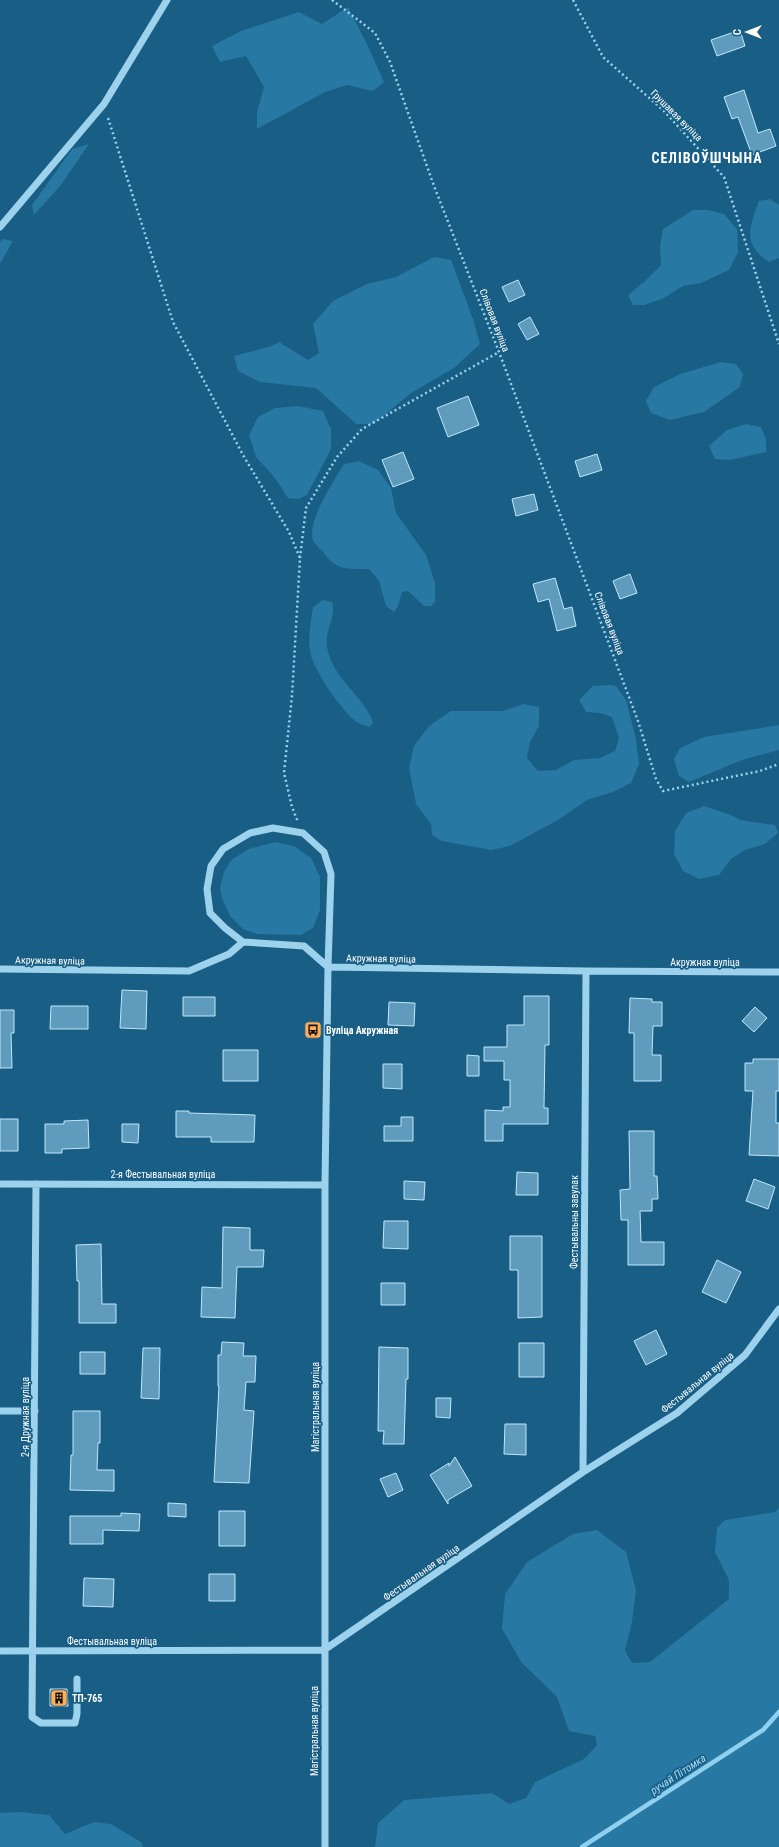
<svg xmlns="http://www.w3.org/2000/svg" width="779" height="1847" font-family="'Roboto Condensed',sans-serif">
  <rect width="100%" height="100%" fill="#185e85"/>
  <!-- green -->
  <path fill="#2778a2" d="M348,7L366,42L384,82L373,91L347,85L325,92L257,129V112L264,87L246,56L220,62L212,46L241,31L299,12L322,24Z
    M89,144L61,185L34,215L32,205L72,149Z
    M770,199L779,205V258L769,262C742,244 749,228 759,201Z
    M693,210H708L724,214L737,229L738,252L729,270L701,283L683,286L662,299L644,305H633L628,295L644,282L661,265L660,246L663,229Z
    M3,239L13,241L0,264V242Z
    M434,257L451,260L473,319L480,344L454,368L411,393L374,424H356L316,388L260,382L238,371L234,356L269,347L279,342L308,360L319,353L313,324L333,301L367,284L396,277Z
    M721,362L736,364L743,374L740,387L704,412L670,420L651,413L646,401L654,387L680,374Z
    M298,406L323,411L331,429V449L307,495L298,499L288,498L275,478L256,457L249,435L258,417L275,408Z
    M746,424L761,427L766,439V452L730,460L715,459L709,446L727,430Z
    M359,461L378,470L391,488L396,513L426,555L435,583V602L431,606H424L408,591L402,592L398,606L394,612L386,606L379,581L369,569C347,569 337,571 323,552C320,549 315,544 313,540C307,520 334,481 344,464Z
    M323,600L332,602C337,617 324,631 327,647C332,678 363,695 373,722L370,727C365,725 358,724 354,720C340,708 311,667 310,650C308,636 311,621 313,607Z
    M611,685L616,686L626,700L636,739L639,764L631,783L613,792L587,800L558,820L510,846L491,850L442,841L432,835L431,824L416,804L409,768L414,746L429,726L451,711H503L523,704L539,707V726L530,742L527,758L538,771L556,770L574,760L600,758L615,751L619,738L612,717L600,713L586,712L579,700L593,686Z
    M779,725V750L742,760L689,782L679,776L674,759L680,748L704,737Z
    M704,806L731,815L740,820L775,825L778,833L765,844L745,850L731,859L719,875L699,879L683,871L674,854L675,831L686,813Z
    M275,842L294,846L311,858L320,877V910L313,928L301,935L257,934L243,929L230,916L223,901L220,888L224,872L231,860L249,849Z
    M779,1508V1847H375L378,1823L404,1800L492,1793L509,1804L526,1798L535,1782L584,1759L597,1745L595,1736L569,1731L557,1697L522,1663L502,1629L505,1594L527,1562L573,1534L597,1530L626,1552L636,1590L632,1622L625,1650L632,1663L650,1662L729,1599V1580L715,1552L717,1528L725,1520L775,1512Z
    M19,1812L49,1815L65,1834L94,1822L111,1824L141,1842L143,1847H0V1813Z"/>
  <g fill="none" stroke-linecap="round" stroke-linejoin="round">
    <!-- stream -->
    <path stroke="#90d0ef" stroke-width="4.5" d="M582,1847L763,1730L779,1712"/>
  </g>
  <!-- building -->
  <path fill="#5e9bbc" stroke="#c3e7f9" d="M740,30L745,46L717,56L711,40Z
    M744,90L758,133L770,129L776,146L752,155L738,117L732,119L724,97Z
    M518,280L525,295L509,302L502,287Z
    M530,317L539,334L527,340L518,324Z
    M468,396L479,425L448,437L437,408Z
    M403,452L414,479L393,487L382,460Z
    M597,454L602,470L580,477L575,461Z
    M534,494L538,510L516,516L512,499Z
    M630,574L637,593L620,599L613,581Z
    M555,578L564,609L572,607L576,626L557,631L549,599L538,602L533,584Z
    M122,990L147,991L146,1029L120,1028Z
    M524,996H549V1045H545L544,1108H548V1124H503V1141H485V1110L503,1111V1107H510V1080H504V1061H484V1047H507V1025H524Z
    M183,997H215V1016H183Z
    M630,998L652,999V1002H662V1026H653L652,1055H661V1081H634V1033H629Z
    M389,1002L415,1003L414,1026L388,1025Z
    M51,1006H88V1029H50Z
    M755,1007L767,1018L754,1032L742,1021Z
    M0,1010H14V1033H11L12,1068H0Z
    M223,1050H258V1081H223Z
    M467,1055L479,1056V1076H467Z
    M753,1059H779V1091H776V1123H779V1156L749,1155L753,1091H745V1063H753Z
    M383,1064H402V1089L383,1088Z
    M176,1111H189V1113L255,1115L254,1142H211V1137H176Z
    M401,1117H413V1141H384V1126H401Z
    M0,1119H18V1151H0Z
    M88,1120L89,1148L62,1149V1153H45V1124H64V1121Z
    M122,1124H139L138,1143L122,1142Z
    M629,1131H654V1176H657L658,1199H652V1211H640L641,1242H664V1265H628V1220H621L620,1190L630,1189Z
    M517,1172L538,1173V1195H516Z
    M754,1179L775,1187L768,1209L746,1201Z
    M404,1181L425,1182L424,1200L404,1199Z
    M384,1221H408V1249L383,1248Z
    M223,1227L250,1228V1250H264L263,1267H237L235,1318L201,1317L202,1287L222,1288Z
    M510,1236H542V1317L518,1318V1270H510Z
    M101,1244L102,1304H116V1323H79V1281H77L76,1245Z
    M717,1260L741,1272L726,1303L702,1292Z
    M381,1283H405V1305H381Z
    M656,1330L667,1354L646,1365L634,1341Z
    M222,1342L244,1343L243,1356H256L255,1382H246L244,1410L254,1411L249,1483L214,1482L219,1386H218V1355H221Z
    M519,1343H544V1377H519Z
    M379,1347L408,1348V1379H406L404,1444H383L384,1431H378Z
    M143,1348H160L159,1399L141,1398Z
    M80,1352H105V1374H80Z
    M436,1398H451L450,1418L436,1417Z
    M73,1411H100V1443H98L97,1470H114V1491L70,1490L71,1455H73Z
    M505,1424H526V1455L504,1454Z
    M455,1457L472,1486L448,1500V1504L430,1475L449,1463V1466Z
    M396,1473L403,1490L388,1497L380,1479Z
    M168,1503L186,1504V1517L168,1516Z
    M219,1511H245V1546H219Z
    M121,1513L140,1514L139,1531L103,1530V1544H70V1516H121Z
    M209,1574H235V1601H209Z
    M84,1578L114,1579L113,1607L83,1606Z
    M50,1689H67L68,1706H50Z"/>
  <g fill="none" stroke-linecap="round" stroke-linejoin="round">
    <!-- path -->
    <path stroke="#9dd2ed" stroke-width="2.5" stroke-dasharray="2 3" stroke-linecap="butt" d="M332,0L375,33L390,62L434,186L499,352L638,721L656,779L663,791L760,771L779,764
      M573,0L603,57L664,111L724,177L779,344
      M108,118L173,322L243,455L289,532L300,558L292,696L284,773L292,807L298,822
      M300,558L306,508L337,457L362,429L499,352"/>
    <!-- minor -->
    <path stroke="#9dd2ed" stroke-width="7" d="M0,227L104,104L167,0
      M243,942L225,928L210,913L207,889L211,866L223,849L250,833L273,828L303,833L324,852L331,874L328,967L325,1185V1847
      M0,969L189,971L229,954L243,942L304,946L328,967L586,971L779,972
      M0,1184L325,1185
      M36,1184L32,1717L41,1723H75L77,1714V1679
      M0,1411H35
      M583,1472L586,971
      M0,1651L324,1650L583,1472L677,1413L745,1355L779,1309"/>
  </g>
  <!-- icons -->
  <defs>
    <symbol id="bus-square" viewBox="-11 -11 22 22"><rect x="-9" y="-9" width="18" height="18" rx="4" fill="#ffad59" stroke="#185e85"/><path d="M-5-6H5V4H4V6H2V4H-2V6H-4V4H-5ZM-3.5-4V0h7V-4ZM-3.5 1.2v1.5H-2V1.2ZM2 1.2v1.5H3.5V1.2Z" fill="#111"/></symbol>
    <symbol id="building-square" viewBox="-11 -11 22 22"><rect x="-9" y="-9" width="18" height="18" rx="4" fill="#ffad59" stroke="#185e85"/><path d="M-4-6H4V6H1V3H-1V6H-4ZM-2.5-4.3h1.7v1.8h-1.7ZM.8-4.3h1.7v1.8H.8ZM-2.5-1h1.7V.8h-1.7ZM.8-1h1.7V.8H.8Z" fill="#111"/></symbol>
  </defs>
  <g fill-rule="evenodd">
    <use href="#bus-square" x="303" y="1020" width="20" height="20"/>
    <use href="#building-square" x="49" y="1688" width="20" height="20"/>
  </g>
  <g text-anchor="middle" stroke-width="3.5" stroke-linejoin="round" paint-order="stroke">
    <!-- street labels -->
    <g font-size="10" fill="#fff" stroke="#185e85">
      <text transform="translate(677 115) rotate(45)" y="4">Грушавая вуліца</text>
      <text transform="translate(495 320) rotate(69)" y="4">Слівовая вуліца</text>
      <text transform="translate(610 623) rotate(69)" y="4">Слівовая вуліца</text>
      <text transform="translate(381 958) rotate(1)" y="4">Акружная вуліца</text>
      <text transform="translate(50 960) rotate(1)" y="4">Акружная вуліца</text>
      <text x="705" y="966">Акружная вуліца</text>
      <text x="163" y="1178">2-я Фестывальная вуліца</text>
      <text transform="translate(574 1222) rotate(-90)" y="4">Фестывальны завулак</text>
      <text transform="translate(697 1382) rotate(-39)" y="4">Фестывальная вуліца</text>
      <text transform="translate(315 1407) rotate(-90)" y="4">Магістральная вуліца</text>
      <text transform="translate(25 1417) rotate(-90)" y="4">2-я Дружная вуліца</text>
      <text transform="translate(421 1572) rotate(-35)" y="4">Фестывальная вуліца</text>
      <text x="112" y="1645">Фестывальная вуліца</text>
      <text transform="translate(314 1731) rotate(-90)" y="4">Магістральная вуліца</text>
    </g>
    <!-- poi labels -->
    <g font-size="10" font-weight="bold" fill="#fff" stroke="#185e85" text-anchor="start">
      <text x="326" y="1034">Вуліца Акружная</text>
      <text x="72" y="1702">ТП-765</text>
    </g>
    <!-- water labels -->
    <g font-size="11" font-style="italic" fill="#a9dbf4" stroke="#185e85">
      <text transform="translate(678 1774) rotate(-33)" y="4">ручай Пітомка</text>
    </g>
    <!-- district labels -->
    <g font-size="14" font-weight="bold" letter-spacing="1" fill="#fff" stroke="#185e85">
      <text x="707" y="163">СЕЛІВОЎШЧЫНА</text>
    </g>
  </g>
  <!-- north arrow -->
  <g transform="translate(747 32) rotate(270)" stroke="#185e85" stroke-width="3" paint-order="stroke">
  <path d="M0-3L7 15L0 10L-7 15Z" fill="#ffffff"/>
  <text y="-6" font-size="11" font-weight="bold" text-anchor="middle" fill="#ffffff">С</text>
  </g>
</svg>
